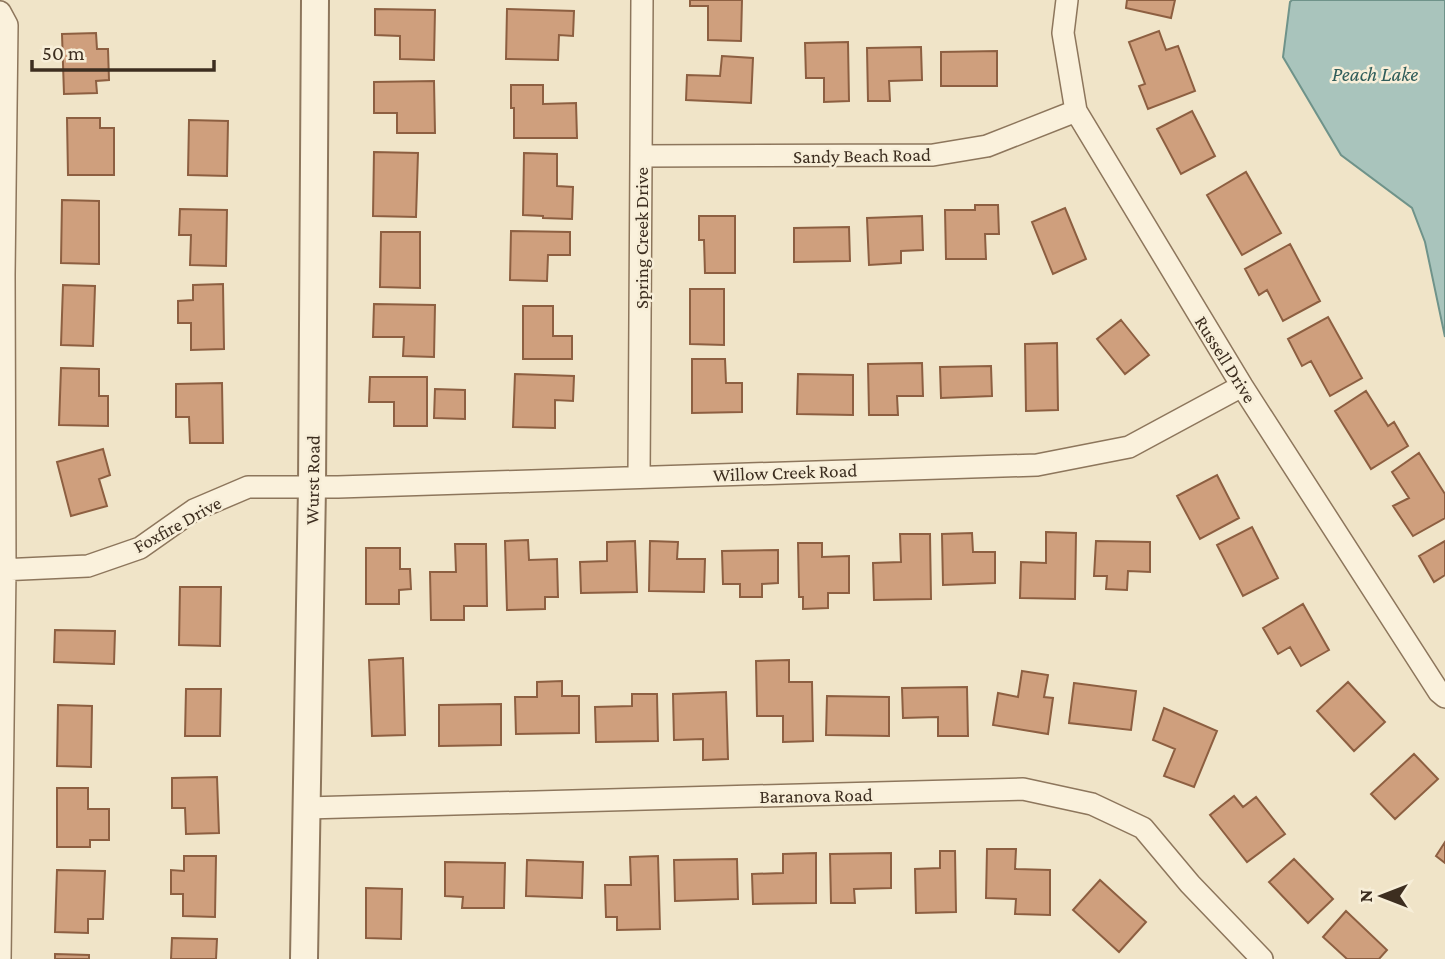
<svg xmlns="http://www.w3.org/2000/svg" width="1445" height="959" font-family="'Crimson Pro',serif">
  <rect width="100%" height="100%" fill="#f0e4c8"/>
  <!-- water -->
  <path fill="#a9c4bc" stroke="#6f938a" stroke-width="2" d="M1292,0H1445V337L1425,242L1412,208L1341,155L1283,57L1290,2Z"/>
  <!-- building -->
  <path fill="#cf9f7d" stroke="#8d5f41" stroke-width="2" d="M690,0H742L741,41L708,40V6H690Z
    M1127,0H1175L1171,18L1126,8Z
    M375,9L435,10L434,60L400,59V36L375,35Z
    M507,9L574,11L573,36L559,35L558,60L506,59Z
    M1159,31L1166,50L1178,46L1195,91L1148,109L1139,86L1145,84L1129,42Z
    M96,33L97,49H108L109,80L96,81L97,93L64,94L62,34Z
    M848,42L849,101L824,102V78H806L805,43Z
    M921,47L922,80L889,81L890,101H868L867,48Z
    M997,51V86H941V52Z
    M722,56L753,58L751,103L686,100L687,75L720,76Z
    M434,81L435,133H397V113H374V82Z
    M511,85H543V104L576,103L577,138H514V108H511Z
    M1192,111L1215,156L1181,174L1157,129Z
    M67,118H100V128H114V175H68Z
    M189,120L228,121L227,176L188,175Z
    M374,152L418,153L416,217L373,216Z
    M524,153L557,154V186L573,187L572,219L543,218V216L523,215Z
    M1246,172L1281,233L1242,255L1207,195Z
    M62,200L99,201V264L61,263Z
    M975,205H998L999,234H985L986,259H946L945,210H975Z
    M1065,208L1086,259L1053,274L1032,222Z
    M180,209L227,210L226,266L190,265L191,235H179Z
    M699,216H735V273H705L704,240H699Z
    M922,216L923,250L901,251V263L869,265L867,218Z
    M849,227L850,261L794,262V228Z
    M511,231L570,232V255H548L547,281L510,280Z
    M381,232H420V288L380,287Z
    M1290,244L1320,301L1283,321L1267,290L1259,295L1245,269Z
    M223,284L224,349L191,350V323H178V301L193,300V285Z
    M63,285L95,286L93,346L61,345Z
    M690,289H724V345L690,344Z
    M374,304L435,305L434,357L403,356L404,337H373Z
    M523,306H553V336H572V359H523Z
    M1328,317L1362,378L1330,396L1311,361L1302,366L1288,339Z
    M1121,320L1149,355L1125,374L1097,339Z
    M1057,343L1058,410L1026,411L1025,344Z
    M692,359H725L726,383H742V412L692,413Z
    M922,363L923,396H897L898,415H869L868,364Z
    M991,366L992,396L941,398L940,367Z
    M61,368L99,369V396H108V426L59,425Z
    M515,374L574,376L573,401L555,400V428L513,427Z
    M798,374L853,375V415L797,414Z
    M370,377H427V426H394V402H369Z
    M222,383L223,443H190L189,417H176V384Z
    M435,389L465,390V419L434,418Z
    M1366,391L1388,426L1394,422L1408,446L1371,469L1335,411Z
    M103,449L110,475L99,479L107,506L71,516L57,462Z
    M1419,453L1445,494V518L1413,536L1393,506L1409,498L1392,472Z
    M1217,475L1239,518L1200,539L1177,496Z
    M1252,527L1278,578L1243,596L1217,545Z
    M1046,532L1076,533L1075,599L1020,598L1021,562L1046,563Z
    M972,533L973,552H995V583L943,585L942,534Z
    M900,534H930L931,599L874,600L873,563L901,562Z
    M528,540L529,560L557,559L558,597H545V609L507,610L505,541Z
    M635,541L637,592L581,593L580,562L607,561V542Z
    M650,541L678,542L677,559H705L704,592L649,591Z
    M1096,541L1150,542V572L1128,571L1127,590L1106,589L1107,576H1094Z
    M1445,541V575L1434,582L1419,556Z
    M798,543H822V557L849,556V593H828V608L803,609V597H799Z
    M455,544H486L487,606H464V620H431L430,572H456Z
    M366,548H400V569H410L411,589L399,590V604H366Z
    M778,550V583L762,584V597H740V584H723L722,551Z
    M180,587H221L220,646L179,645Z
    M1303,604L1329,650L1301,666L1290,647L1278,654L1263,628Z
    M55,630L115,631L114,664L54,662Z
    M403,658L405,735L372,736L369,660Z
    M789,660V682H812L813,741L783,742V716H757L756,661Z
    M1022,671L1048,675L1044,697L1053,698L1048,734L993,725L998,693L1018,697Z
    M562,681V696H579V733L516,734L515,697H537V682Z
    M1348,682L1385,722L1354,751L1317,711Z
    M1074,683L1136,691L1131,730L1069,723Z
    M967,687L968,736H938V717L903,718L902,688Z
    M186,689H221L220,736H185Z
    M726,692L728,759L703,760V739L674,740L673,694Z
    M632,694H657L658,741L596,742L595,707L632,706Z
    M827,696L889,697V736L826,735Z
    M501,704V745L439,746V705Z
    M58,705L92,706L91,767L57,766Z
    M1164,708L1217,731L1194,787L1164,776L1175,749L1153,740Z
    M1414,754L1438,779L1395,819L1371,794Z
    M217,777L219,833L186,834L185,808H172V778Z
    M57,788H88V809H109V840H90V847H57Z
    M1234,796L1243,807L1256,797L1285,834L1247,862L1210,815Z
    M1445,842V863L1436,856Z
    M987,849H1016L1015,869L1050,870V915L1015,914L1016,899L986,898Z
    M940,851H955L956,912L916,913L915,869L940,868Z
    M816,853V903L753,904L752,874L783,873V854Z
    M891,853V888L854,889L855,903H831L830,854Z
    M184,856H216L215,917L183,916V894H171V870L184,871Z
    M658,856L660,929L617,930V917H606L605,885H631L630,857Z
    M737,859L738,899L675,901L674,860Z
    M1294,859L1333,899L1308,923L1269,882Z
    M527,860L583,862L582,898L526,896Z
    M445,862L505,863L504,908H462L463,897L445,896Z
    M57,870L105,871L103,919H88V933L55,932Z
    M1100,880L1146,922L1119,952L1073,910Z
    M366,888L402,889L401,939L366,938Z
    M1346,911L1387,950L1379,959H1347L1323,937Z
    M172,938L217,939L216,959H171Z
    M55,954L89,955V959H55Z"/>
  <g fill="none" stroke-linecap="round" stroke-linejoin="round">
    <defs>
      <path id="minor" d="M1067,0L1063,33L1076,111L1242,386L1439,692L1445,697
        M0,12L7,25L4,275L5,570L0,959
        M641,156L933,155L987,146L1076,111
        M639,477L642,0
        M0,570L88,566L140,548L194,510L248,487H338L1037,465L1129,447L1242,386
        M306,808L1023,789L1092,804L1143,828L1190,884L1262,959"/>
      <path id="tertiary" d="M304,959L312,487L315,0"/>
    </defs>
    <!-- minor casing -->
    <use href="#minor" stroke="#8d765c" stroke-width="24"/>
    <!-- tertiary casing -->
    <use href="#tertiary" stroke="#8d765c" stroke-width="30"/>
    <!-- minor -->
    <use href="#minor" stroke="#faf1dc" stroke-width="21"/>
    <!-- tertiary -->
    <use href="#tertiary" stroke="#faf1dc" stroke-width="26"/>
  </g>
  <g text-anchor="middle" stroke-width="5" stroke-linejoin="round" paint-order="stroke">
    <!-- street labels -->
    <g font-size="19" fill="#3d2e20" stroke="#f7eed8">
      <text transform="translate(862 155) rotate(-1)" y="7">Sandy Beach Road</text>
      <text transform="translate(641 238) rotate(-90)" y="7">Spring Creek Drive</text>
      <text transform="translate(1226 359) rotate(58)" y="7">Russell Drive</text>
      <text transform="translate(785 472) rotate(-2)" y="7">Willow Creek Road</text>
      <text transform="translate(312 480) rotate(-89)" y="7">Wurst Road</text>
      <text transform="translate(177 524) rotate(-29)" y="7">Foxfire Drive</text>
      <text transform="translate(816 795) rotate(-1)" y="7">Baranova Road</text>
    </g>
    <!-- water labels -->
    <g font-size="21" font-style="italic" fill="#2f5d5a" stroke="#f7eed8">
      <text x="1375" y="81">Peach Lake</text>
    </g>
  </g>
  <!-- north arrow -->
  <g transform="translate(1382 896) rotate(270)" stroke="#f7eed8" stroke-width="5" paint-order="stroke">
  <path d="M0-5L12 26L0 18L-12 26Z" fill="#3d2e20"/>
  <text y="-10" font-size="19" font-weight="bold" text-anchor="middle" fill="#3d2e20">N</text>
  </g>
  <!-- scale -->
  <path d="M32 60v10h182v-10" fill="none" stroke="#3d2e20" stroke-width="3.5"/>
  <text x="42" y="60" font-size="21" fill="#3d2e20" stroke="#f7eed8" stroke-width="5" paint-order="stroke">50 m</text>
</svg>
